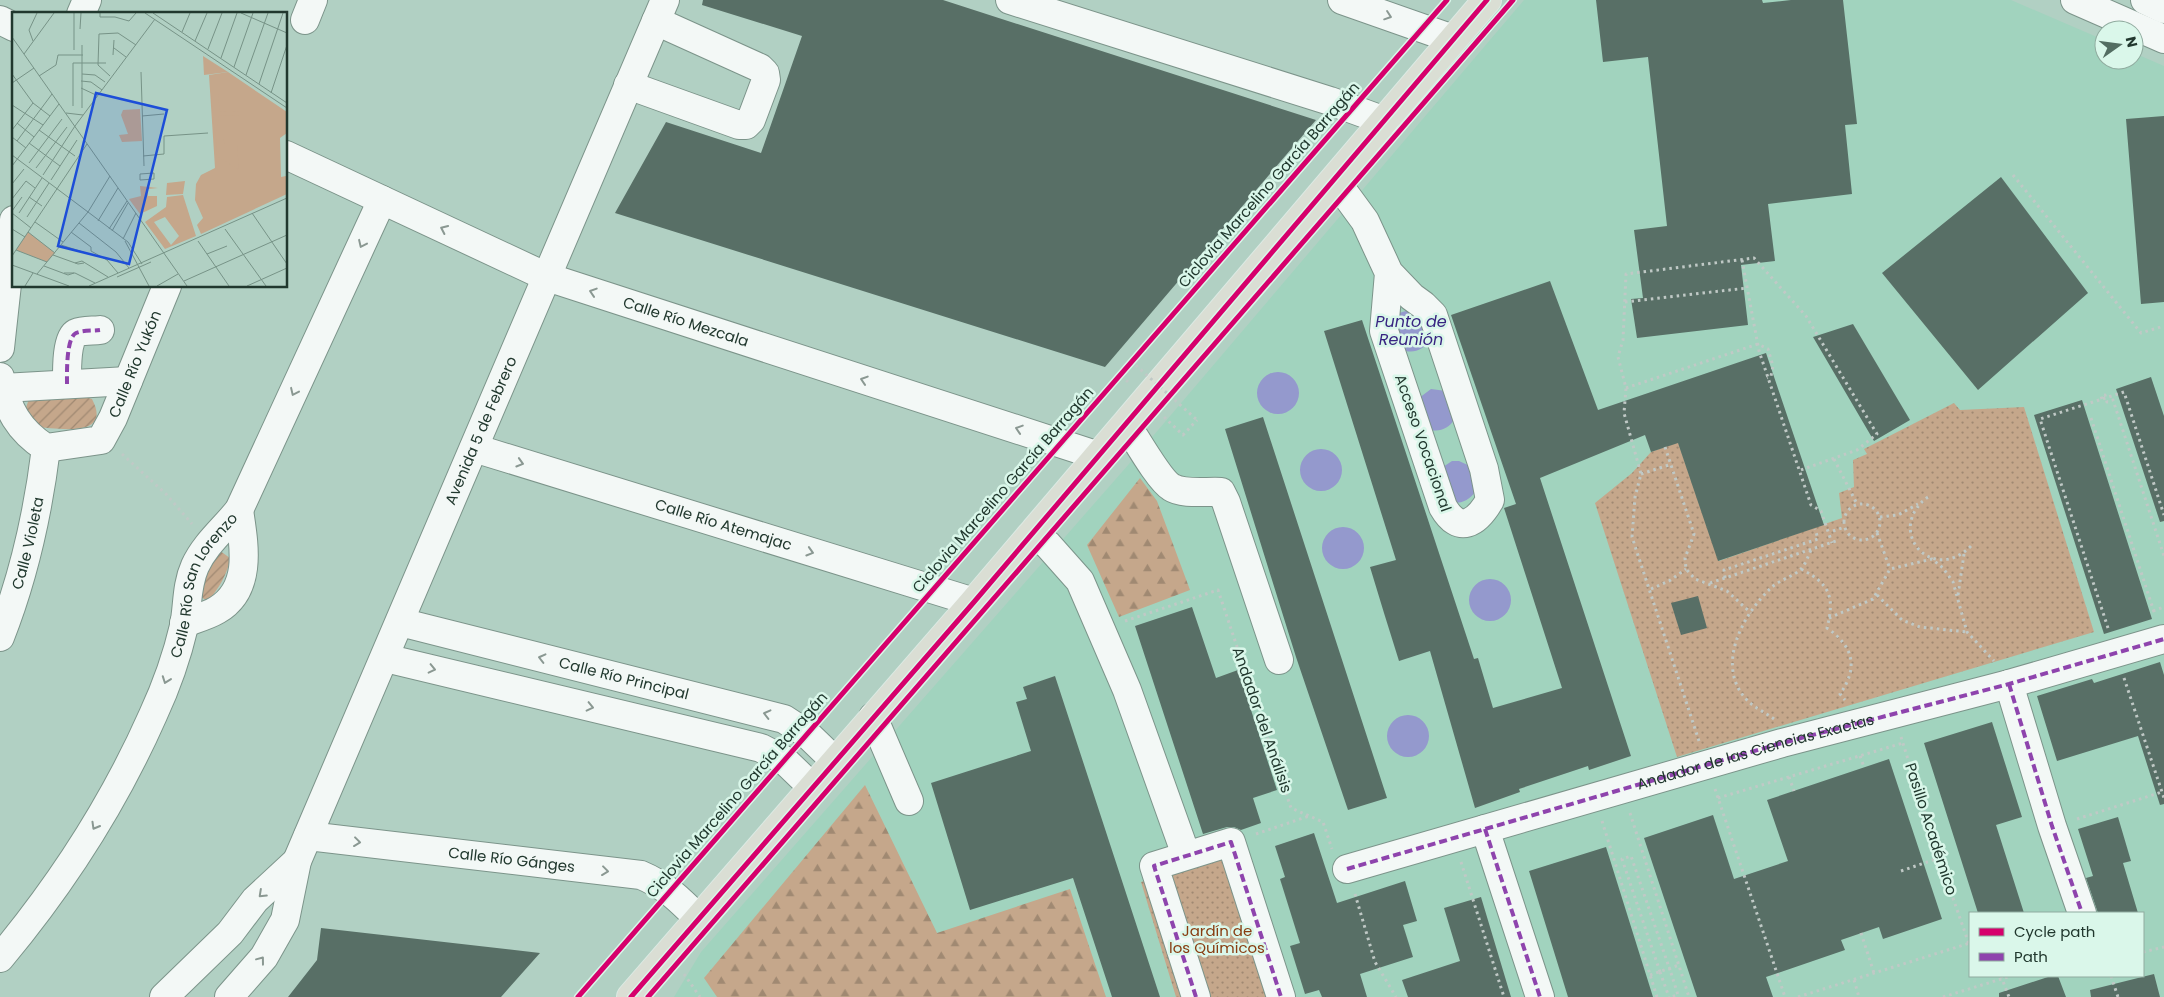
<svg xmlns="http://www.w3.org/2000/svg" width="2164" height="997" font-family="Poppins,sans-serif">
  <defs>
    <pattern id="forest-firs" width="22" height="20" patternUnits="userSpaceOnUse" patternTransform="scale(1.25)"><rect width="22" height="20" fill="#c5a78b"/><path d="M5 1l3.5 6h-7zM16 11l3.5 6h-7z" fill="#a08972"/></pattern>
    <pattern id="park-dots" width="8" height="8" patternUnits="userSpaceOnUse" patternTransform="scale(1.25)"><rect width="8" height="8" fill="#c5a78b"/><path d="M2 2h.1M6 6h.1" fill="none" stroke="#a08972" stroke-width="1.8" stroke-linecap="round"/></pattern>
    <pattern id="garden-furrows" width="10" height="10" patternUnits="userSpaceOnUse" patternTransform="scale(1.25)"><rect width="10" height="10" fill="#c5a78b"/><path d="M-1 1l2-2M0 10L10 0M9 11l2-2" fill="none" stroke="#a08972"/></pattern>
  </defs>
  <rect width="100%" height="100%" fill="#b1d0c3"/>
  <!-- built -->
  <path fill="#a1d3be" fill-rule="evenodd" d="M1524,0H2011L2104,40V60H2134V53L2164,66V997H674L701,952L1136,456ZM1970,913H2143V976H1970Z"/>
  <!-- forest -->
  <path fill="url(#forest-firs)" d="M1140,478L1157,501L1190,590L1119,617L1087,545Z
    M865,785L937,933L1070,889L1106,997H717L704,978Z"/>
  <!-- park -->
  <path fill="url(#park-dots)" d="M1954,403L1960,410L2024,407L2094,632L1677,757L1595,503L1632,473L1651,452L1678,442L1719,561L1842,518L1839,493L1854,487L1853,460L1867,454L1864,449Z
    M1248,849L1294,997H1176L1141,882Z"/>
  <!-- garden -->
  <path fill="url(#garden-furrows)" d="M85,397L92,399C113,439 57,428 35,427L24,413L29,399Z
    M216,548L230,558C229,571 217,593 207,601L194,592Z"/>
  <!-- water -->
  <path fill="#9499cd" d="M1413,309L1420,312L1430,340C1423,350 1414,354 1402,350L1391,325L1399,313Z
    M1257 393a21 21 0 1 1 42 0a21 21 0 1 1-42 0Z
    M1431,389L1446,391L1455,419C1448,429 1439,433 1427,429L1419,398Z
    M1300 470a21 21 0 1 1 42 0a21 21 0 1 1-42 0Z
    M1452,461H1459L1472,467L1476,491C1470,499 1464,503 1454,503L1440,469Z
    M1322 548a21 21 0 1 1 42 0a21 21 0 1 1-42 0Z
    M1469 600a21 21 0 1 1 42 0a21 21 0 1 1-42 0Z
    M1387 736a21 21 0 1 1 42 0a21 21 0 1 1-42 0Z"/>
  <!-- building -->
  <path fill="#586f66" d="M703,0H943L1316,120L1105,367L615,213L666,122L761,153L802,36L702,5Z
    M1596,0H1762L1763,3L1791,0H1843L1857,124L1845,125L1852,194L1768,204L1775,261L1741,265L1748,325L1637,338L1631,299L1643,298L1634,230L1667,226L1648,57L1603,62Z
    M2164,116V302L2141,304L2126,119Z
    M2001,177L2088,293L1978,390L1882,273Z
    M1550,281L1598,410L1766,353L1824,525L1718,561L1678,443L1651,452L1645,435L1540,478L1631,756L1589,770L1588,766L1519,789L1520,792L1475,808L1430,651L1399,661L1384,613L1370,567L1396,560L1324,331L1362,320L1474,659L1478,658L1493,708L1562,688L1504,508L1516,504L1451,315Z
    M1853,324L1910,420L1874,441L1813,337Z
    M2151,377L2164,416V521L2160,522L2116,389Z
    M2082,400L2152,619L2104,634L2034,415Z
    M1263,417L1387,798L1348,810L1296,657L1225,429Z
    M1698,596L1707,628L1681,635L1671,603Z
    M1192,607L1216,678L1238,670L1277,790L1253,798L1261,823L1241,830L1234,827H1227L1203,834L1135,626Z
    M2160,662L2164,675V804L2160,805L2138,736L2057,761L2037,696L2092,679L2094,683Z
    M1055,676L1160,997H1112L1073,878L970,910L931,783L1031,751L1016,702L1027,699L1023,687Z
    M1992,722L2022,817L1996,825L2024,913H1978L1924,743Z
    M1889,759L1942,919L1883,939L1879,927L1841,940L1845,950L1766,977L1773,997H1697L1644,838L1713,815L1734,879L1788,861L1767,800Z
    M2118,817L2131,861L2123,863L2138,913H2098L2086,878L2093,876L2078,829Z
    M1314,833L1337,903L1405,881L1417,921L1403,925L1413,957L1360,974L1367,997H1322L1319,990L1305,994L1290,946L1300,943L1280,879L1285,877L1275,846Z
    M1606,847L1648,981L1653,997H1568L1529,871Z
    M1481,897L1511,997H1408L1402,980L1460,961L1444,908Z
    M321,928L540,953L501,997H288L317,960Z
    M2154,974L2160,997H2091L2090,990Z
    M2051,976H2058L2066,997H1999V993Z"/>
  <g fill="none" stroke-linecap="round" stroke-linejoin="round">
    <defs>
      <g id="minor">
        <path d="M1010,0L1330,101L1385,121"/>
        <path d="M1342,0L1453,39"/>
        <path d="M2075,0L2164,39"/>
        <path d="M2145,0L2164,9"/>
        <path d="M81,14L87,0"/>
        <path d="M0,20L14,27"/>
        <path d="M305,20L313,0"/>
        <path d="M628,85L739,125H746L751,120L766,80L765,73L760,68L656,21"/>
        <path id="s1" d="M286,155L547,277L1099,456"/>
        <path d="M1335,180L1365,221L1389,273L1412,297L1423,305L1433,315L1484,469L1490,500C1477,523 1459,535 1443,507L1384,331L1389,273"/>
        <path d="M0,348L14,220"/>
        <path id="s2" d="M0,377C8,410 18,430 46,448L101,440L113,418L167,286"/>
        <path d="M67,384C67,373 66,338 76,333C83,330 93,331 100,330"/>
        <path d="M3,388L128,381"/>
        <path d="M1126,424C1135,437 1159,480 1171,487C1183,495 1207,491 1221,492L1226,502L1279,660"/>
        <path id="s3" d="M474,448L974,602"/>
        <path d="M1033,533L1048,545L1080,581L1127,690L1186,855"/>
        <path id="s4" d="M400,622L784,719L807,734L835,761"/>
        <path d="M184,623C195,619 207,616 217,610C253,589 244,544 239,510"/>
        <path id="s5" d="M0,637C24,576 38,513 46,448"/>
        <path d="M385,658L761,748L784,760L812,787"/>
        <path d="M2009,684L2052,826L2082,913"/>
        <path d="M873,717L909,801"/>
        <path d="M1485,829L1540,997"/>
        <path id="s6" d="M308,836L641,875C665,885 680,900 699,919"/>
        <path d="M1347,869L1782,743L2009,684L2164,639"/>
        <path id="s7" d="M0,958C61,885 114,803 153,715C166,687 177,656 184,626C188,606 186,586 195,566C205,544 224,529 239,510L382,200"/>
        <path d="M164,997L230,933L255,900L297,861"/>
        <path id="s8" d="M229,997L264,957L285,920L297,861L665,0"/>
        <path d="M1196,997L1154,866L1231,842L1281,997"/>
      </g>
      <path id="major" d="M631,997L974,602L1487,0"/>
    </defs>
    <!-- minor casing -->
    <use href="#minor" stroke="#7c948a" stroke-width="30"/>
    <!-- major casing -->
    <use href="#major" stroke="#dceae4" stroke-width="30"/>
    <!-- path -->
    <path stroke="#c0c9c6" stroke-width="3" stroke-dasharray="2.5 4" stroke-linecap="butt" d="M2013,175L2141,333L2164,326
      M1742,260L1759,351L1811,505L1821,511L1832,543
      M1625,302L1747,288
      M1128,382L1120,374L1131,361
      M1626,388L1758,344L1768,349L1773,366L1771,376L1767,378
      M2102,399L2101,396L2105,395L2107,402L2113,400L2164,556
      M1164,417L1183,435L1197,420
      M2091,418L2155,615
      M1665,447L1694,534L1685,558L1686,569L1695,579L1727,591L1751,613
      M122,454L166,494L192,524
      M1834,459L1857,504
      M1641,474L1672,464
      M1928,497C1884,529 1931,586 1971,546
      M1844 522a18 18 0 1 1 36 0a18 18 0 1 1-36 0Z
      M1880,517L1898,515L1918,504
      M1833,531L1845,527
      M1877,533L1890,569
      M1801,569C1830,584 1835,597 1827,628C1853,646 1859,667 1840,694L1845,700
      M1725,578L1724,570L1818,539L1815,529
      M1710,583L1836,541
      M1651,589L1669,581L1686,569
      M1877,595L1902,620L1920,627L1967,632
      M1958,595L1964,554
      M2153,611L2164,607
      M1829,618L1873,599L1890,569L1932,559L1943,568L1953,582L1967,632L1994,661
      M1125,621L1218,590L1291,808L1323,822L1332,849
      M2108,628L2040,419L2124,392L2164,515
      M2124,678L2164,798
      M1774,719C1765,712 1754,708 1746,699C1715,665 1743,614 1771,588C1779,580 1792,577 1800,570C1805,566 1808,556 1811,550
      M1901,737L1939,858L1969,944
      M1699,741L1632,537L1635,497L1641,474L1624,413L1626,388L1618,357L1623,340L1626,274L1754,258L1806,316L1877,434L1857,450L1798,471
      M1860,756L1864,767
      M1789,777L1794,791
      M1715,789L1785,997
      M1718,798L1903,743
      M1630,813L1689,997
      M2077,819L2162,792
      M1602,821L1657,997
      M1256,834L1309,816
      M1461,862L1504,997
      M1901,871L1939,858
      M1355,894L1375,962L1396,997
      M1861,933L1874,973
      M2143,952L2164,947
      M1660,972L1669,997
      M1671,973L1678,995L1671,997
      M684,974L700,997
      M1650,975L1679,965
      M2001,976L2009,997
      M2111,976L2118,997
      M1854,980L1859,997
      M1798,997L1970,943
      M1943,997L2011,976"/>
    <!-- minor -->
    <use href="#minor" stroke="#f3f8f6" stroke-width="28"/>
    <!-- major -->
    <use href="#major" stroke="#daded4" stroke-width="28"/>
    <!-- path-bridge -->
    <path stroke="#c0c9c6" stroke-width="3" stroke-dasharray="2.5 4" stroke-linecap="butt" d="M1131,361L1197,420
      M1660,972L1622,859L1631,856L1671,973"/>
    <!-- quiet -->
    <g stroke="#8e44ad" stroke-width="4" stroke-dasharray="8 4" stroke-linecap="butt">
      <path d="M67,384C67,373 66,338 76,333C83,330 93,331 100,330"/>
      <path d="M2009,684L2052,826L2082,913"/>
      <path d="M1485,829L1540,997"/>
      <path id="s9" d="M1347,869L1782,743L2009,684L2164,639"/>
      <path d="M1196,997L1154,866L1231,842L1281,997"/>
    </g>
    <defs>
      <path id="cycleway" d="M578,997L1447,0
        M631,997L974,602L1487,0
        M648,997L1513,0"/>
    </defs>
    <!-- cycleway casing -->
    <use href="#cycleway" stroke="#daf7ea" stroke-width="8"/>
    <!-- cycleway -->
    <use href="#cycleway" stroke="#d6006c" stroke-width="5"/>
  </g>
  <!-- one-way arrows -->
  <defs><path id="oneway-chevron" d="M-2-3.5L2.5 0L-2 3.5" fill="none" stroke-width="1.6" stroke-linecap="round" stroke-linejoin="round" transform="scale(1.25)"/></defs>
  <g stroke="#8a9892">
    <use href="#oneway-chevron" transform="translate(1388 16) rotate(19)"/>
    <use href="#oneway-chevron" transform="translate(444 229) rotate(-155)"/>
    <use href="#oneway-chevron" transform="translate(362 244) rotate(115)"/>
    <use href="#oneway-chevron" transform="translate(593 292) rotate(-162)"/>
    <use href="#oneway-chevron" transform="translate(864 380) rotate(-162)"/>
    <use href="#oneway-chevron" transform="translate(294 392) rotate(115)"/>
    <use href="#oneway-chevron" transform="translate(1019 429) rotate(-162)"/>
    <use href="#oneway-chevron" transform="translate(520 463) rotate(17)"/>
    <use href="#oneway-chevron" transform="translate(810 552) rotate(17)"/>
    <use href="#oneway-chevron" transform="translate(542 658) rotate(-166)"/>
    <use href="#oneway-chevron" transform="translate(432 669) rotate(13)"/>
    <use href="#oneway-chevron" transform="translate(166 680) rotate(110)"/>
    <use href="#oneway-chevron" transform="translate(590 707) rotate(13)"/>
    <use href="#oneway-chevron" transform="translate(767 714) rotate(-166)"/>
    <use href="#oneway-chevron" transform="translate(95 826) rotate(120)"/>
    <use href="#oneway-chevron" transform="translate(357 842) rotate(7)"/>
    <use href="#oneway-chevron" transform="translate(605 871) rotate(7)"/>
    <use href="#oneway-chevron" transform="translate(262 894) rotate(137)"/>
    <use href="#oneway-chevron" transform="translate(261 960) rotate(-53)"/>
  </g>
  <g text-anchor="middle" stroke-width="5" stroke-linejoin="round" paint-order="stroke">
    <!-- street labels -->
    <g font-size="15" fill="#21382e" stroke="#daf7ea">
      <text transform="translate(1269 185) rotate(-49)" y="5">Ciclovia Marcelino García Barragán</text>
      <text dy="5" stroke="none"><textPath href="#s1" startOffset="434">Calle Río Mezcala</textPath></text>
      <text dy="5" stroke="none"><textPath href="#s2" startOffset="226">Calle Río Yukón</textPath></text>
      <text dy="5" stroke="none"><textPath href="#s8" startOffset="624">Avenida 5 de Febrero</textPath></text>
      <text transform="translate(1423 443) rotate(71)" y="5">Acceso Vocacional</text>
      <text transform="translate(1003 490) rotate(-49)" y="5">Ciclovia Marcelino García Barragán</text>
      <text dy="5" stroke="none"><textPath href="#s3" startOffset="261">Calle Río Atemajac</textPath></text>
      <text dy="5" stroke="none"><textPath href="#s5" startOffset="98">Calle Violeta</textPath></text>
      <text dy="5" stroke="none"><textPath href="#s7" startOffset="429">Calle Río San Lorenzo</textPath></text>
      <text dy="5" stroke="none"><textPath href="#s4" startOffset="231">Calle Río Principal</textPath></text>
      <text transform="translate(1262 720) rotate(71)" y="5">Andador del Análisis</text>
      <text dy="5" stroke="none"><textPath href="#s9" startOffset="425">Andador de las Ciencias Exactas</textPath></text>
      <text transform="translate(737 795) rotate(-49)" y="5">Ciclovia Marcelino García Barragán</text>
      <text transform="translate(1931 829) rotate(72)" y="5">Pasillo Académico</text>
      <text dy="5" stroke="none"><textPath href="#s6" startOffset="205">Calle Río Gánges</textPath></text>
    </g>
    <!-- park labels -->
    <g font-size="15" fill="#883c10" stroke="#daf7ea">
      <text x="1217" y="936">Jardín de<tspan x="1217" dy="17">los Químicos</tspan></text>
    </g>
    <!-- water labels -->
    <g font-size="16" font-style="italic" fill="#382481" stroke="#daf7ea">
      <text x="1411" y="327">Punto de<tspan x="1411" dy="18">Reunión</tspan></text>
    </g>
  </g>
  <!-- overview -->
  <g transform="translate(12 12)">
    <rect width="275" height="275" fill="#b1d0c3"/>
    <path d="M216,60L275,100V121L268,126L269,165L274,164L275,182L189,222L185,213L191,206L183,188L184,172L189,163L203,156L197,63Z" fill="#c5a78b"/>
    <path d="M199,82H206L208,100L227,99V103L207,104L203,124ZM128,174L146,176L136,177V184H145V194L128,202L117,187L129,184Z" fill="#c5a78b"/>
    <path d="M191,44L216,60L192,63ZM128,97L130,129L110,130L107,123L116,122L109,103L111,98ZM204,126H211L213,133H225L227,158L205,144ZM173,169L171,182L154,183L155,171ZM171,183L184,224L153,237L133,210L154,195L155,185ZM153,205L167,224L159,233L142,210ZM16,220L43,241L35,250L4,238Z" fill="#c5a78b" fill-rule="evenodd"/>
    <path fill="none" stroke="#779387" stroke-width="1" d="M88,1V5H103L117,9L124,1M133,1L275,96M141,1L275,91M229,1L275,21M68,17L69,1M170,20L178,1M0,25L175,274M21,29L17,18L25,1M183,29L195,1M102,36L114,45M196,37L210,1M62,38V1M12,42L42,1M101,43L102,28M209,46L225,1M222,55L241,1M129,60L132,154M0,62L21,91L38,104M70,62L83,63L93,70M234,63L256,1M27,64L44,53L46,43H71M98,64L86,53L87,22L106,21L124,33M69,69L79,70L90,78M0,71L22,56M247,72L271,1M69,76L84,83M259,81L275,33M0,93L31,113M61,94V51H94M70,96V33M54,101L71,103M130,104L152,102M5,111L22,125M0,118L21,91M27,118L63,144M0,125L14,136M5,129L40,82M17,131L48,154M0,143L116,230L130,252M131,144L152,142V124L196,121M17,151L50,107M0,154L47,92M24,156L55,115M142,161V167L128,168V162ZM31,163L63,114L143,7M39,168L65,128M0,172L12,157M17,185L30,194M0,187L14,169L23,176M0,199L10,185M0,201L19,216M7,201L30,166M240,201L275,252M15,205L37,171M86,209L106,176M23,210L51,230M67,211L104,240L117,256M0,217L13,225M97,217L115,189M213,217L254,274M100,219L116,191M16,220L43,241M59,220L79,235V239M111,227L124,201M113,229L137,274M186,229L217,274M49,233L74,241M4,238L35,250M79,239L95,248L106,261M195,242L215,234M41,243L66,252L72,251M0,244L75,132M63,251L70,249L96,265M0,253L57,274M32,254L56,263L62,261M52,261H63L83,271M25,262L76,200L98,164M105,265L139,250M172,269L275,223M13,274L21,261M77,274L275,186M145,274L166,262M235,274L275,256"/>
    <path fill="#1d4ed8" fill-opacity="0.15" stroke="#1d4ed8" stroke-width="2.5" d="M84,81L155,98L117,252L46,234Z"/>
    <rect width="275" height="275" fill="none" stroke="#21382e" stroke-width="2.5"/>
  </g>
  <!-- legend -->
  <rect x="1969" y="912" width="175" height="65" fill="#daf7ea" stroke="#90ab9f"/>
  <rect x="1979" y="928" width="25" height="8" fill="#d6006c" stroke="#90ab9f"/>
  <text x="2014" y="937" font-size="15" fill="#21382e">Cycle path</text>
  <rect x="1979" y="953" width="25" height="8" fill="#8e44ad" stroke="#90ab9f"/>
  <text x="2014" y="962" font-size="15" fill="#21382e">Path</text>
  <!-- north arrow -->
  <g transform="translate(2119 45) rotate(76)"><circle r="24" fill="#daf7ea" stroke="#90ab9f"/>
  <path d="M0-4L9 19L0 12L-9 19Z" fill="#536d62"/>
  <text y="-8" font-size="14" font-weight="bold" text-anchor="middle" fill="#21382e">N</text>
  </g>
</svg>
